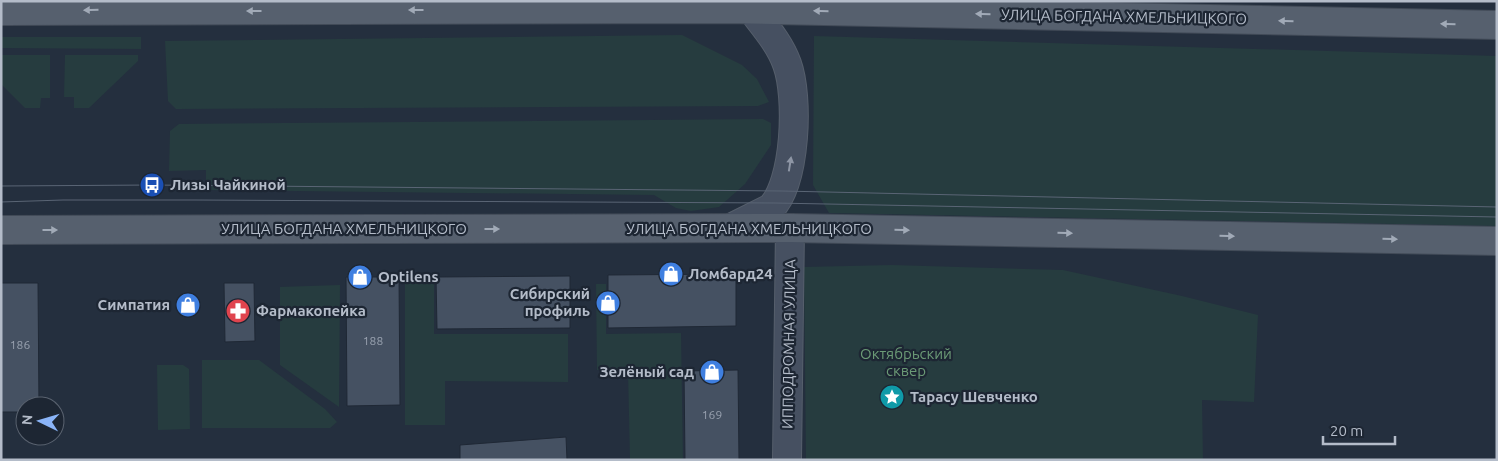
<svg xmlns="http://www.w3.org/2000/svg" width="1498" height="461" font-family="Ubuntu,sans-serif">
  <rect width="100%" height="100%" fill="#242f3e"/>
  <!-- green -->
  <path fill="#263c3f" d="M682,35L742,65L757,79L769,102L758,106L176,109L168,101L165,41Z
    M814,36L1497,56V226L829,213L813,185Z
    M1,37H141V49L1,48Z
    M1,55H50V98H41L40,108H25L1,84Z
    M65,55H138V61L89,108H74V97H64Z
    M763,119L771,123V145L745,184L719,207L691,211L676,208L654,195L206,190V170L169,171L170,131L179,124Z
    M892,265L1063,270L1182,296L1258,315L1254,402L1202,400L1203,460H806L804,267Z
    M405,279H434V334H568V382L445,381V425H405Z
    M596,284H606V334L681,333L683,460H630L628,370H597Z
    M340,285L339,407L280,365V287Z
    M202,360H259L325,409L337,422L330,428H202Z
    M157,365H183L189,369L190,429L158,430Z"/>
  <!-- building -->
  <path fill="#455162" stroke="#1f2835" d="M736,274V326L608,328V275Z
    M570,276V328L437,329L436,277Z
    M346,277H399L400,405L347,406Z
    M1,283H38L39,406H25V412H1Z
    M224,283H254L255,341L225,342Z
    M738,370L739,460H685L684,371Z
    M566,437L567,460H460V445Z"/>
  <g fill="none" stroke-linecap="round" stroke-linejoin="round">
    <defs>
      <path id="secondary" d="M731,228L771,208C796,182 799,97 787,64C780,44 765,27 752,10
        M787,460L790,228"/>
      <path id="primary" d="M1,11L727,9L1497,25
        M1,230L790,228L1497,241"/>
    </defs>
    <!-- secondary casing -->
    <use href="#secondary" stroke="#565f6c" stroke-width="30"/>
    <!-- primary casing -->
    <use href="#primary" stroke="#414a57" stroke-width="30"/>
    <!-- secondary -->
    <use href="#secondary" stroke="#465061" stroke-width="28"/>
    <!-- primary -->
    <use href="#primary" stroke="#56606e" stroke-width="28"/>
    <!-- tram -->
    <path stroke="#5a6575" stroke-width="1" d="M1,186L152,185L782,191L1497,207
      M1,202L63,200H195L775,203L1497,217"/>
  </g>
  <!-- one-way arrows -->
  <defs><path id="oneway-solid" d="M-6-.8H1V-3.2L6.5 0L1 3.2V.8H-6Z" transform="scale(1.25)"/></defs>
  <g fill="#a1aab7">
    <use href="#oneway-solid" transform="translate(91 10) rotate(179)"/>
    <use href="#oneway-solid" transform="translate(416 10) rotate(180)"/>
    <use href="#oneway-solid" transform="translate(254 11) rotate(180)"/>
    <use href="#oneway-solid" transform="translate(821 11) rotate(-179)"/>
    <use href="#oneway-solid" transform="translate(983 14) rotate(-179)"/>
    <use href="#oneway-solid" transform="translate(1286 21) rotate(-179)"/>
    <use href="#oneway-solid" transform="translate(1448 24) rotate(-179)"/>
    <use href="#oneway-solid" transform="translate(492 229)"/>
    <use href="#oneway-solid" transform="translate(50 230)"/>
    <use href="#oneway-solid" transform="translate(902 230) rotate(1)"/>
    <use href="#oneway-solid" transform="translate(1065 233) rotate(1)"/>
    <use href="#oneway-solid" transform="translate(1227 236) rotate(1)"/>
    <use href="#oneway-solid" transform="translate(1390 239) rotate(1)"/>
  </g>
  <use fill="#8e96a5" href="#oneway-solid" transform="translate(790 164) rotate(-81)"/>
  <!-- icons -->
  <defs>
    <symbol id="bus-disc" viewBox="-11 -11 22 22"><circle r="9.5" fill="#1a4fb4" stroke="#1d2633"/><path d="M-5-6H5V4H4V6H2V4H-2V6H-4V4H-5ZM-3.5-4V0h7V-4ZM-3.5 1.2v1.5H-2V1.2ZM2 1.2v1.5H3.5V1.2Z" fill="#fff"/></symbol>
    <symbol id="shop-disc" viewBox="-11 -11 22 22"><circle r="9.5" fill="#3f7fe0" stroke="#1d2633"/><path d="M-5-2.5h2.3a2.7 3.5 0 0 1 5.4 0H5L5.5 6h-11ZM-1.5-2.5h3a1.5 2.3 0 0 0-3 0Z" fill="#fff"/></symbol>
    <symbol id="pharmacy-disc" viewBox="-11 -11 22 22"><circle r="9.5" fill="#e0444e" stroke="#1d2633"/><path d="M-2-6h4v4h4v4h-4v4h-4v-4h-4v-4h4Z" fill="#fff"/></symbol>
    <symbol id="sight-disc" viewBox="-11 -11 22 22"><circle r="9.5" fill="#0f9aa8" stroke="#1d2633"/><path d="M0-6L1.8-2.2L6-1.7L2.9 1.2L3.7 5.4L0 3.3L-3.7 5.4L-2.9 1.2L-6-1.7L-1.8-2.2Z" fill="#fff"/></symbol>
  </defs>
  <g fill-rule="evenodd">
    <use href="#bus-disc" x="138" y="171" width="28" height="28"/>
    <use href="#shop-disc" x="657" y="260" width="28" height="28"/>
    <use href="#shop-disc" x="346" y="263" width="28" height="28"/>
    <use href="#shop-disc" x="594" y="289" width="28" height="28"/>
    <use href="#shop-disc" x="174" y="291" width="28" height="28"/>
    <use href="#pharmacy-disc" x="224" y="297" width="28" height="28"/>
    <use href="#shop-disc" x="698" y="358" width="28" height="28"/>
    <use href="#sight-disc" x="878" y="383" width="28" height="28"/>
  </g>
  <g text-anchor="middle" stroke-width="4.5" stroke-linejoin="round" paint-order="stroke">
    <!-- number labels -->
    <g font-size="12" fill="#98a1af">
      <text x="373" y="345">188</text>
      <text x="20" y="349">186</text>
      <text x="712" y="419">169</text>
    </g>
    <!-- street labels -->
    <g font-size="15" fill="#b4bcc9" stroke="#1d2633">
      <text transform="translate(1124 17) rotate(1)" y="5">УЛИЦА БОГДАНА ХМЕЛЬНИЦКОГО</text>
      <text x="344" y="234">УЛИЦА БОГДАНА ХМЕЛЬНИЦКОГО</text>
      <text x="749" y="234">УЛИЦА БОГДАНА ХМЕЛЬНИЦКОГО</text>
      <text transform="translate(789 344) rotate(-89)" y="5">ИППОДРОМНАЯ УЛИЦА</text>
    </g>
    <!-- poi labels -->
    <g font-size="15" font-weight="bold" fill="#b4bcc9" stroke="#1d2633" text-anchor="start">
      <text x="170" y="190">Лизы Чайкиной</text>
      <text x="688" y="279">Ломбард24</text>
      <text x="378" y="282">Optilens</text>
      <text x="590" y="299" text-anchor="end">Сибирский<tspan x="590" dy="17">профиль</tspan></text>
      <text x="170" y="310" text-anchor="end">Симпатия</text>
      <text x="256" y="316">Фармакопейка</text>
      <text x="694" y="377" text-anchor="end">Зелёный сад</text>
      <text x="910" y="402">Тарасу Шевченко</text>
    </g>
    <!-- park labels -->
    <g font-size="15" fill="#6b9a76" stroke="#1d2633">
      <text x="906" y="359">Октябрьский<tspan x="906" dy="17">сквер</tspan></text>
    </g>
  </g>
  <!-- border -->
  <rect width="1498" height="461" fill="none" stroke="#b4bcc9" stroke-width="5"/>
  <!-- north arrow -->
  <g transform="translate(40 421) rotate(275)"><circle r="24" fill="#1d2633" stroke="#59626f"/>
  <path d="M0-4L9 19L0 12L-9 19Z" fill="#8ab4f8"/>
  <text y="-8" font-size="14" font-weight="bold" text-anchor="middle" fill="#b4bcc9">N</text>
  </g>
  <!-- scale -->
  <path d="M1323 436v8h72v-8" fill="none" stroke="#b4bcc9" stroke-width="2.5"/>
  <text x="1330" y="436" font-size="15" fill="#b4bcc9" stroke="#1d2633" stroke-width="4" paint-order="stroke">20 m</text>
</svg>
